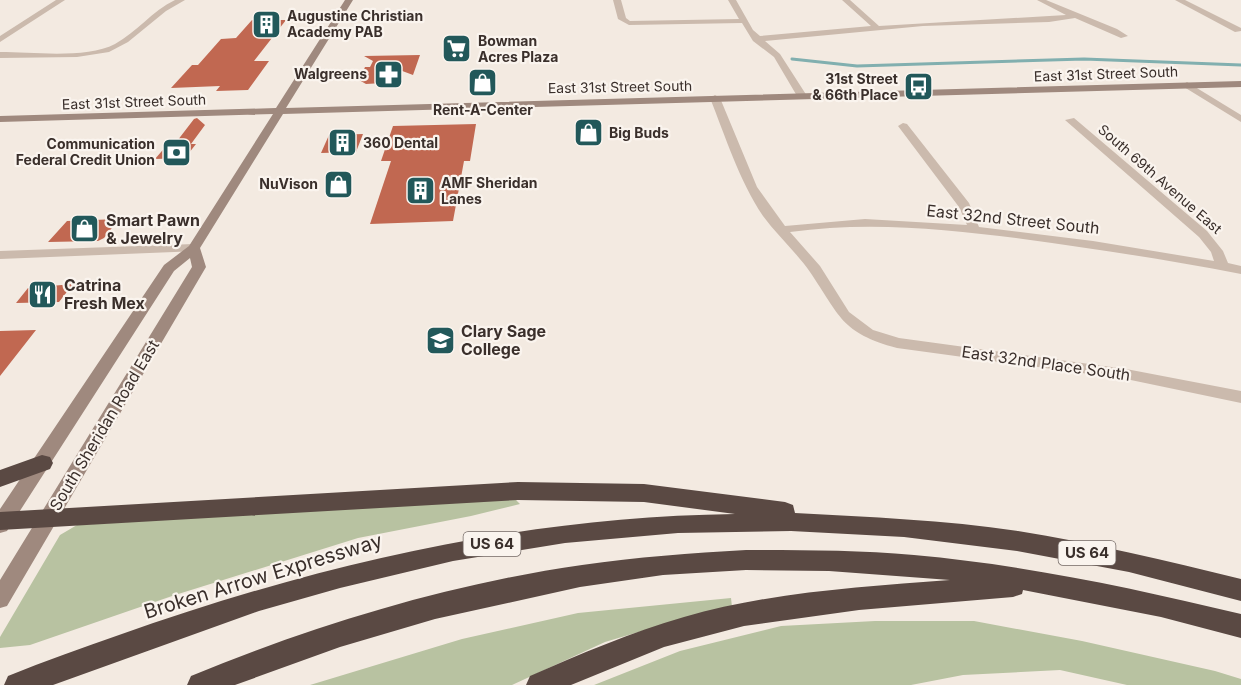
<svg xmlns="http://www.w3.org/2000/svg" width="1241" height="685" font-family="Inter,sans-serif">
  <rect width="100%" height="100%" fill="#f3eae1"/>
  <!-- green -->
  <path fill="#b8c2a1" d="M515,499L520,504L471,516L358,538L175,595L30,645L0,648V637L60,535L77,525Z
    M731,598L732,607L679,620L605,642L512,685H310L462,639L578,613Z
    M875,621H974L1082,641L1215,671L1241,679V685H1127L1060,670L963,675L911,685H594L680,651L781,626Z"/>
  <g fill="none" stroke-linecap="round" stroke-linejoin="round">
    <!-- stream -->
    <path stroke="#81afaf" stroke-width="3" d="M792,59L857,66L1084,59L1241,65"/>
  </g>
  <!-- building -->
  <path fill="#c16851" d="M252,20H286L254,61H269L248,90L216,91L220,86L171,88L192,65H198L221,39L236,38Z
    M420,55L413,75L389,66L383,83L366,84L359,80L365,67H370L373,61L364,56Z
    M197,118L205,125L191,144H196L185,158L155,159L167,145H174L194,119Z
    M476,124L470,161H464L453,221L370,224L391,161H381L393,126Z
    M363,134L356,152L321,153L329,135Z
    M119,219L104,238L98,241L48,242L67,221Z
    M73,284L59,302L16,303L28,288Z
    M36,330L0,376V331Z"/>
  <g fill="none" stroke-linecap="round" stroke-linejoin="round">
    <!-- street -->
    <path fill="#cbbaad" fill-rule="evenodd" d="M56,0H65L0,42V36Z
      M175,0H185L166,11L128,42L109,52L77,57L0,58V52C33,52 86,59 115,44C137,32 152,11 175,0Z
      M613,0H621L626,18L630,21L739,19L728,0H736L753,30L760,36L871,26L842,0H850L879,26L1066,15L1037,0H1046L1117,29L1128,36L1121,38L1075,18L1049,22L923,26L765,41L780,54L807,96L802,99L797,96L774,57L753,41L742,23L629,25L618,19Z
      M1175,0H1185L1241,28V31L1235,32Z
      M1187,82L1241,115V122L1184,87L1182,85Z
      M715,95L720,98L757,187L785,226L865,219L967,225L959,207L898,126L903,123L907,124L969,203L979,227L1093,241L1214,261L1211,252L1199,237L1065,120L1074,118L1207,231L1223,251L1228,263L1241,266V274C1169,260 1096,249 1023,239C946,229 868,221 790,232L820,266L849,312L873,330L899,338L1126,369L1241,391V403L1126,379L897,348C841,333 840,316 810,272C796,252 777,235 763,216C739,180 726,138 710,98Z
      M194,244L199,245L200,248L199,251L0,259V251Z"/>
    <!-- secondary -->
    <path fill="#9f897e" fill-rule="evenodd" d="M345,0H353L286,108L1241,81V87L283,114L200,248L206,267L7,606L0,608V580L192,267L190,258L174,271L7,531L0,533V509L164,265L189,246L273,114L0,122V116L276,108Z"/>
    <!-- highway -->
    <path fill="#5a4943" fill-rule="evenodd" d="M42,455L50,457L53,463L50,469L0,487V470Z
      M518,482L644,484L785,502L793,505L795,513C870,517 944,520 1018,531C1093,543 1167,561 1241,579V601L1129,572L1017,551L904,537L791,531L678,533L565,543L453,561L340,588L259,611L53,685H4L8,676C45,661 82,648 119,635C320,564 521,517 735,514L644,502L518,500L0,530V512Z
      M746,550C802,550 858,550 914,555C1025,565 1133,588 1241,614V638L1161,617L1023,590L1022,594L1013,597L859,610L744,626L664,647L571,685H526L530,676C581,654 631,632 684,617C770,592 861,587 950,580L829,571L746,570L663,575L580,587L435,619L340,647L235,685H187L191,676C315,625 449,584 582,565C637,557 691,553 746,550Z"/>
  </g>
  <!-- icons -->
  <defs>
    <symbol id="building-square" viewBox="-11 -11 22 22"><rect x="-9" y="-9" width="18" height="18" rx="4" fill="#22585a" stroke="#faf4ee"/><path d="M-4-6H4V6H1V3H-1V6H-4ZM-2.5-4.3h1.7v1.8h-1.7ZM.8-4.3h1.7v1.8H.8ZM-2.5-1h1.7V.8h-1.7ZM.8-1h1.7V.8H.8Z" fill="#fff"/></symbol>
    <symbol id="supermarket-square" viewBox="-11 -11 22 22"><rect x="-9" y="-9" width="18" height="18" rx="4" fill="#22585a" stroke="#faf4ee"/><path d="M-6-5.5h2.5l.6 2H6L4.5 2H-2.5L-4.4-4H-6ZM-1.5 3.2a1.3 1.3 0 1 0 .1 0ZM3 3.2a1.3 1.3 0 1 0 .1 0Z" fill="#fff"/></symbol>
    <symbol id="pharmacy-square" viewBox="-11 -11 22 22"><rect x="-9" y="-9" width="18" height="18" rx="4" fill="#22585a" stroke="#faf4ee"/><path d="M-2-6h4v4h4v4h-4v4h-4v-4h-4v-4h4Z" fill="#fff"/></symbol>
    <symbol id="shop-square" viewBox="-11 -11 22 22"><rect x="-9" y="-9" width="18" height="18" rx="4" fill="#22585a" stroke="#faf4ee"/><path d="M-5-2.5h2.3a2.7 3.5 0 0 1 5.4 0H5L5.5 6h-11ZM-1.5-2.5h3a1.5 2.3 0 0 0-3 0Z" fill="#fff"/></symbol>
    <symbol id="bus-square" viewBox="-11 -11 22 22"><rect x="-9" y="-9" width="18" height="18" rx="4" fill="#22585a" stroke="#faf4ee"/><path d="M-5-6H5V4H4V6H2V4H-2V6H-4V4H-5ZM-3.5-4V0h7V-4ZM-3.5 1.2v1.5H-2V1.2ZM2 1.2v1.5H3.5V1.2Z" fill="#fff"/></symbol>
    <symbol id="bank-square" viewBox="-11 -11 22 22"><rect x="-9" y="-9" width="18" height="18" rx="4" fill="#22585a" stroke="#faf4ee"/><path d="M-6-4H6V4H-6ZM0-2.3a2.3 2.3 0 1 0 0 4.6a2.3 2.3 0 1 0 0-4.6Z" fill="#fff"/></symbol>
    <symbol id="restaurant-square" viewBox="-11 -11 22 22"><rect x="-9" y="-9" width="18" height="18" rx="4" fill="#22585a" stroke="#faf4ee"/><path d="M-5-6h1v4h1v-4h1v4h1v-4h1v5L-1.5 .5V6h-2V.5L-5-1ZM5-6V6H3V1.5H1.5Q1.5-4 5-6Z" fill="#fff"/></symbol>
    <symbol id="university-square" viewBox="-11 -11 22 22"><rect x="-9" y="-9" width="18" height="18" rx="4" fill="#22585a" stroke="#faf4ee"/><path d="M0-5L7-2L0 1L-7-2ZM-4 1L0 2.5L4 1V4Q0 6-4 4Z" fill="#fff"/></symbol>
  </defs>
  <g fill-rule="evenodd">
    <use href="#building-square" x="250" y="8" width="33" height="33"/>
    <use href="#supermarket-square" x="440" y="32" width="33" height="33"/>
    <use href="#pharmacy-square" x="372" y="58" width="33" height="33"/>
    <use href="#shop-square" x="466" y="66" width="33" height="33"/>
    <use href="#bus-square" x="902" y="70" width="33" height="33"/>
    <use href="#shop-square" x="572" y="116" width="33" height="33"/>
    <use href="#building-square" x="326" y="126" width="33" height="33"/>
    <use href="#bank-square" x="160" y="136" width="33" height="33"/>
    <use href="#shop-square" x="322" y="168" width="33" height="33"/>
    <use href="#building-square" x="404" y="174" width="33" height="33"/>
    <use href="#shop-square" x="68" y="212" width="33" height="33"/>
    <use href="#restaurant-square" x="26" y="278" width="33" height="33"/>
    <use href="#university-square" x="424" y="324" width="33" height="33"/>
  </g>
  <g text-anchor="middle" stroke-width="4.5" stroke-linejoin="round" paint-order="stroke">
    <!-- far-poi labels -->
    <g font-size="14" font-weight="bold" fill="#3a2f2b" stroke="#faf4ee" text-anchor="start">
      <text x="287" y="21">Augustine Christian<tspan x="287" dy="16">Academy PAB</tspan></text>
      <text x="478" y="46">Bowman<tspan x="478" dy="16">Acres Plaza</tspan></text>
      <text x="367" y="79" text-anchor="end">Walgreens</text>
      <text x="898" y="84" text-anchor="end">31st Street<tspan x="898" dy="16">&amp; 66th Place</tspan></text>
      <text x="483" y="115" text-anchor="middle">Rent-A-Center</text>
      <text x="609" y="138">Big Buds</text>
      <text x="363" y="148">360 Dental</text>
      <text x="155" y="149" text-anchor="end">Communication<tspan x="155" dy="16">Federal Credit Union</tspan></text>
      <text x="441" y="188">AMF Sheridan<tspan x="441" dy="16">Lanes</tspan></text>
      <text x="318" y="189" text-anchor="end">NuVison</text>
    </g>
    <!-- far-street labels -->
    <g font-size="14" fill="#3a2f2b" stroke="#faf4ee">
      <text transform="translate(1106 74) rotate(-2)" y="5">East 31st Street South</text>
      <text transform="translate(620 87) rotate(-1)" y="5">East 31st Street South</text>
      <text transform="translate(134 102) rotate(-2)" y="5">East 31st Street South</text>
      <text transform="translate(1160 179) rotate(41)" y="5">South 69th Avenue East</text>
    </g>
    <!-- shield labels -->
    <g fill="#faf4ee" stroke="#746a66" stroke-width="1.5">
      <rect x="463.5" y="532" width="57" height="24" rx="4.5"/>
      <rect x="1058.5" y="541" width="57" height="24" rx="4.5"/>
    </g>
    <g font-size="15" font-weight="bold" fill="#3a2f2b">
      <text x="492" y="549">US 64</text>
      <text x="1087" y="558">US 64</text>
    </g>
    <!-- street labels -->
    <g font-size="16" fill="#3a2f2b" stroke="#faf4ee">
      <text transform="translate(1013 219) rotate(6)" y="6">East 32nd Street South</text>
      <text transform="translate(1046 363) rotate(8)" y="6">East 32nd Place South</text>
      <text transform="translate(104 425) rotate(-59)" y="6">South Sheridan Road East</text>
    </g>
    <!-- poi labels -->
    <g font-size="16" font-weight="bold" fill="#3a2f2b" stroke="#faf4ee" text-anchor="start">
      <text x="106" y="226">Smart Pawn<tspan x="106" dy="18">&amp; Jewelry</tspan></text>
      <text x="64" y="291">Catrina<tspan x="64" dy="18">Fresh Mex</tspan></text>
      <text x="461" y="337">Clary Sage<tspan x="461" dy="18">College</tspan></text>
    </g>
    <!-- near-street labels -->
    <g font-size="20" fill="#3a2f2b" stroke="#faf4ee">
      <text transform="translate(263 576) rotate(-17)" y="7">Broken Arrow Expressway</text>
    </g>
  </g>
</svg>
